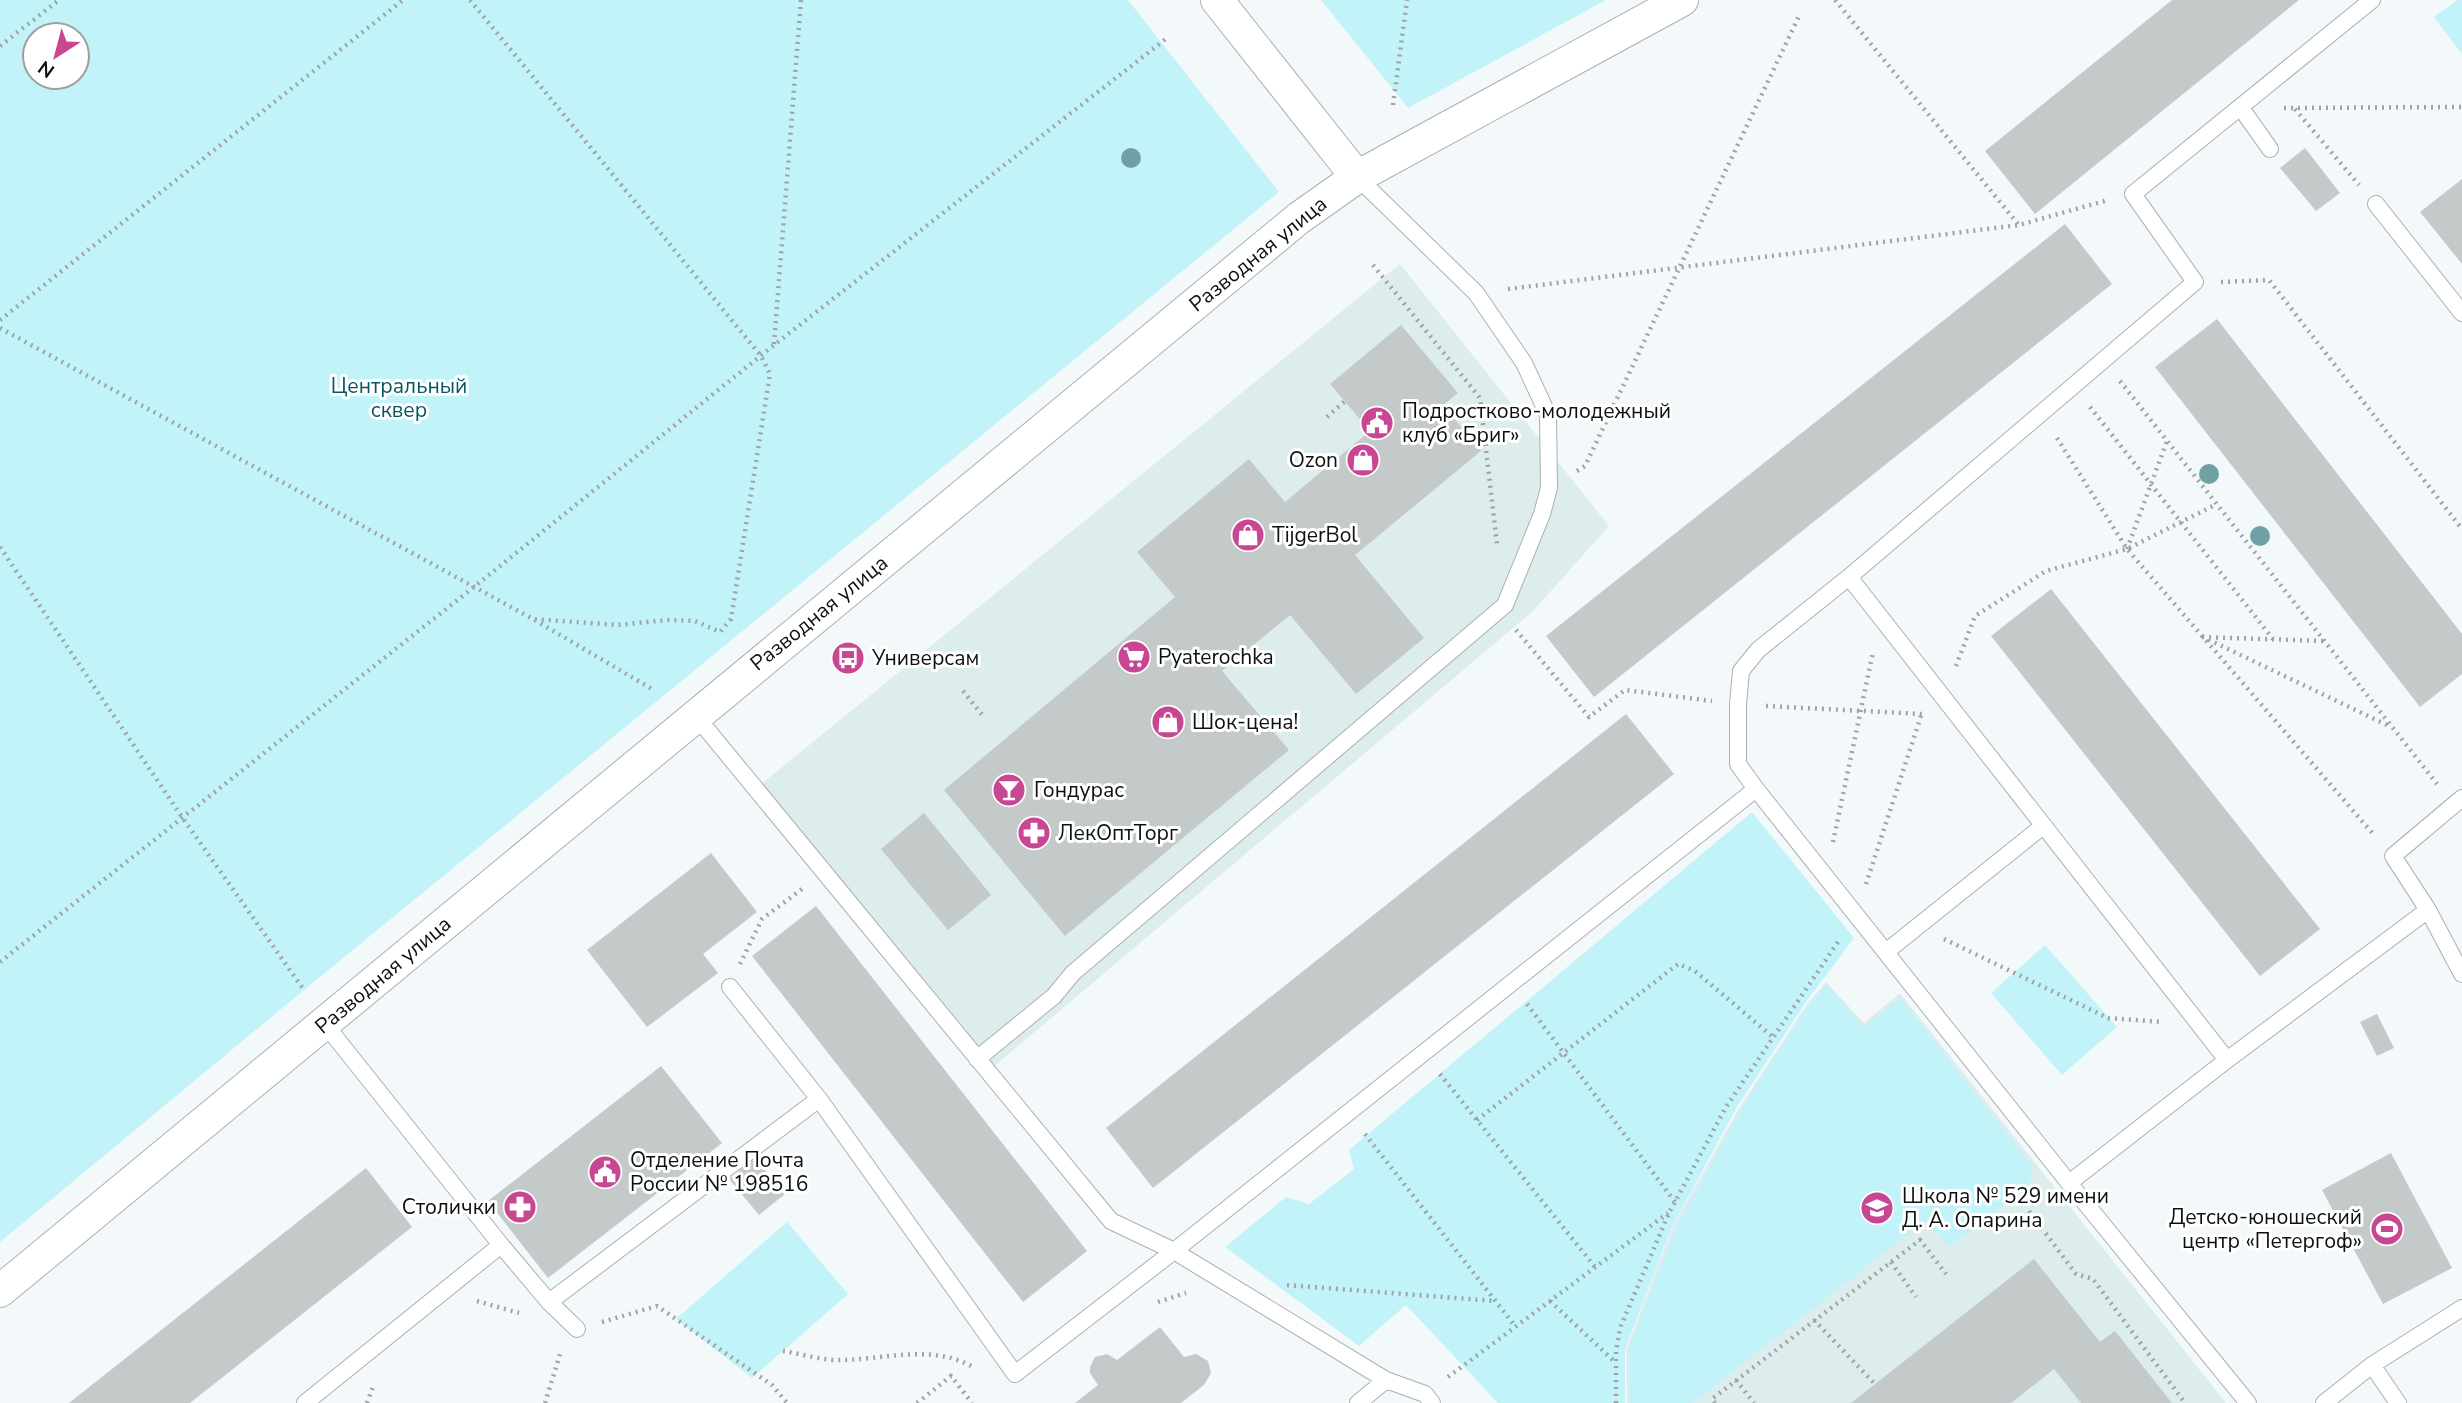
<svg xmlns="http://www.w3.org/2000/svg" width="2462" height="1403" font-family="'Nunito Sans',sans-serif">
  <rect width="100%" height="100%" fill="#f3f9fa"/>
  <!-- built -->
  <path fill="#ddeced" d="M1400,264L1609,526L1532,612L986,1073L754,790Z
    M1826,982L1864,1023L1900,993L2226,1403H1627L1626,1349L1673,1226L1739,1108L1807,1004Z"/>
  <!-- green -->
  <path fill="#c1f3f9" fill-rule="evenodd" d="M0,0H1128L1279,192L304,990L0,1242ZM35,35H77V77H35Z
    M1321,0H1606L1408,108Z
    M2457,0H2462V54L2434,17Z
    M1752,812L1854,938L1806,1002L1737,1107L1672,1227L1625,1349V1403H1498L1406,1305L1359,1346L1225,1247L1286,1197L1309,1204L1354,1169L1349,1150Z
    M2045,945L2117,1027L2062,1075L1991,993Z
    M1827,985L1864,1027L1900,998L2032,1166L2031,1179L2022,1190L1949,1247L1926,1220L1692,1403H1630L1629,1348L1677,1226L1742,1108L1809,1005Z
    M787,1222L848,1294L752,1378L676,1319Z"/>
  <!-- building -->
  <path fill="#c4c9ca" d="M2172,0H2299L2035,214L1985,151Z
    M2305,148L2340,193L2316,211L2280,168Z
    M2462,179V264L2420,212Z
    M2065,224L2112,284L1594,697L1546,636Z
    M2217,319L2462,634V674L2420,707L2155,367Z
    M1401,325L1458,393L1443,405L1481,451L1355,555L1424,638L1356,694L1290,615L1222,671L1289,750L1065,936L944,790L1175,597L1137,552L1249,459L1285,502L1370,431L1330,384Z
    M2051,589L2320,929L2260,976L1991,636Z
    M1626,714L1674,774L1153,1188L1106,1128Z
    M924,813L991,895L948,930L881,849Z
    M711,853L757,912L703,954L718,973L647,1027L587,950Z
    M816,906L1087,1251L1023,1302L752,956Z
    M2377,1014L2394,1048L2377,1056L2360,1022Z
    M661,1066L722,1143L548,1278L488,1201Z
    M2391,1153L2452,1268L2383,1304L2322,1190Z
    M755,1158L785,1194L759,1215L729,1179Z
    M366,1168L412,1227L190,1403H69Z
    M2034,1259L2100,1342L2115,1331L2172,1403H2081L2054,1369L2011,1403H1851Z
    M1160,1327L1184,1357L1196,1354L1208,1361L1211,1373L1204,1385L1181,1403H1075L1098,1385L1090,1373V1367L1095,1357L1107,1354L1117,1360Z"/>
  <g fill="none" stroke-linecap="round" stroke-linejoin="round">
    <defs>
      <path id="lane" d="M2241,108L2270,149
        M2376,204L2462,313
        M1849,577L2227,1060
        M695,715L1111,1221L1174,1251L1386,1380L1425,1394L1432,1403
        M1756,789L2069,1183L2248,1403
        M2462,798L2393,856L2428,910L2462,974
        M1887,951L2043,826
        M730,987L819,1099
        M324,1023L501,1245L549,1302L577,1329
        M977,1059L1054,996L1073,973L1505,605L1542,514L1549,488L1548,415L1524,363L1476,293L1357,177
        M2069,1183L2227,1060L2428,910
        M549,1302L819,1099L1015,1374L1174,1251L1756,789L1738,764V704L1741,671L1758,650L1849,577L2195,282L2133,194L2372,0
        M2372,1365L2398,1403
        M305,1403L501,1245
        M1358,1403L1386,1380
        M2324,1403L2372,1365L2462,1308"/>
      <path id="street" d="M1217,0L1357,177
        M0,1291L1299,218L1357,177L1682,0"/>
    </defs>
    <!-- lane casing -->
    <use href="#lane" stroke="#abb0b1" stroke-width="18"/>
    <!-- street casing -->
    <use href="#street" stroke="#abb0b1" stroke-width="34"/>
    <!-- path -->
    <path stroke="#9fa3a4" stroke-width="4.5" stroke-dasharray="2 5" stroke-linecap="butt" d="M470,0L761,356L770,374L731,619L720,632L695,621L667,620L617,625L533,619
      M1835,0L2018,224
      M0,46L59,0
      M1393,105L1407,0
      M2284,108L2462,107
      M2295,109L2359,185
      M1373,265L1480,398L1497,544
      M2221,282L2269,280L2462,529
      M1508,289L2019,225L2108,200
      M0,320L403,0
      M0,328L533,619L652,689
      M774,344L801,0
      M2120,381L2437,784
      M2090,407L2273,639
      M1327,417L1345,401
      M2057,438L2127,549L2374,835
      M1577,471L1585,466L1800,14
      M0,547L182,817L304,990
      M2127,549L2167,441
      M1516,630L1589,717L1625,690L1712,701
      M2323,641L2203,637L2389,726
      M1956,666L1975,616L2046,571L2127,549L2217,504
      M963,691L983,716
      M1766,706L1922,714
      M1833,842L1873,652
      M1866,884L1921,716
      M1944,939L2108,1018L2162,1022
      M0,962L474,587L774,345L1167,38
      M740,964L762,919L802,889
      M1527,1004L1675,1202
      M1440,1074L1595,1267
      M1477,1120L1678,964L1695,971L1774,1038
      M1365,1134L1515,1326
      M2029,1211L2076,1274L2093,1279L2185,1403
      M1891,1262L1916,1297
      M1287,1285L1495,1301
      M477,1301L519,1313
      M1550,1301L1615,1362
      M1158,1302L1186,1293
      M1814,1320L1875,1384
      M602,1322L657,1306L772,1385L787,1403
      M783,1351C802,1354 824,1361 843,1360C886,1359 933,1344 973,1367
      M1448,1377L1668,1213
      M1736,1380L1754,1403
      M367,1403L374,1384
      M545,1403L561,1351
      M917,1403L951,1376L972,1403
      M1616,1403V1351L1620,1328L1669,1213L1726,1107L1840,939
      M1715,1403L1712,1399L1920,1240L1946,1274"/>
    <!-- lane -->
    <use href="#lane" stroke="#fff" stroke-width="16"/>
    <!-- street -->
    <use href="#street" stroke="#fff" stroke-width="32"/>
  </g>
  <!-- trees -->
  <g fill="#70a0a6">
    <circle cx="1131" cy="158" r="10"/>
    <circle cx="2209" cy="474" r="10"/>
    <circle cx="2260" cy="536" r="10"/>
  </g>
  <!-- icons -->
  <defs>
    <symbol id="civic-disc" viewBox="-11 -11 22 22"><circle r="9.5" fill="#c74792" stroke="#fff"/><path d="M-.6-6.5H3V-4.5H.6V-3L4-1V1h2V6H-6V1h2V-1L-.6-3ZM-1.2 2.5V6h2.4V2.5Z" fill="#fff"/></symbol>
    <symbol id="shop-disc" viewBox="-11 -11 22 22"><circle r="9.5" fill="#c74792" stroke="#fff"/><path d="M-5-2.5h2.3a2.7 3.5 0 0 1 5.4 0H5L5.5 6h-11ZM-1.5-2.5h3a1.5 2.3 0 0 0-3 0Z" fill="#fff"/></symbol>
    <symbol id="supermarket-disc" viewBox="-11 -11 22 22"><circle r="9.5" fill="#c74792" stroke="#fff"/><path d="M-6-5.5h2.5l.6 2H6L4.5 2H-2.5L-4.4-4H-6ZM-1.5 3.2a1.3 1.3 0 1 0 .1 0ZM3 3.2a1.3 1.3 0 1 0 .1 0Z" fill="#fff"/></symbol>
    <symbol id="bus-disc" viewBox="-11 -11 22 22"><circle r="9.5" fill="#c74792" stroke="#fff"/><path d="M-5-6H5V4H4V6H2V4H-2V6H-4V4H-5ZM-3.5-4V0h7V-4ZM-3.5 1.2v1.5H-2V1.2ZM2 1.2v1.5H3.5V1.2Z" fill="#fff"/></symbol>
    <symbol id="bar-disc" viewBox="-11 -11 22 22"><circle r="9.5" fill="#c74792" stroke="#fff"/><path d="M-6-5H6L.8 .8V4.5H3.5V6h-7V4.5H-.8V.8Z" fill="#fff"/></symbol>
    <symbol id="pharmacy-disc" viewBox="-11 -11 22 22"><circle r="9.5" fill="#c74792" stroke="#fff"/><path d="M-2-6h4v4h4v4h-4v4h-4v-4h-4v-4h4Z" fill="#fff"/></symbol>
    <symbol id="school-disc" viewBox="-11 -11 22 22"><circle r="9.5" fill="#c74792" stroke="#fff"/><path d="M0-5L7-2L0 1L-7-2ZM-4 1L0 2.5L4 1V4Q0 6-4 4Z" fill="#fff"/></symbol>
    <symbol id="stadium-disc" viewBox="-11 -11 22 22"><circle r="9.5" fill="#c74792" stroke="#fff"/><path d="M0-5a6.5 5 0 1 0 0 10a6.5 5 0 1 0 0-10ZM-3.5-1.8h7v3.6h-7Z" fill="#fff"/></symbol>
  </defs>
  <g fill-rule="evenodd">
    <use href="#civic-disc" x="1358" y="404" width="38" height="38"/>
    <use href="#shop-disc" x="1344" y="441" width="38" height="38"/>
    <use href="#shop-disc" x="1229" y="516" width="38" height="38"/>
    <use href="#supermarket-disc" x="1115" y="638" width="38" height="38"/>
    <use href="#bus-disc" x="829" y="639" width="38" height="38"/>
    <use href="#shop-disc" x="1149" y="703" width="38" height="38"/>
    <use href="#bar-disc" x="990" y="771" width="38" height="38"/>
    <use href="#pharmacy-disc" x="1015" y="814" width="38" height="38"/>
    <use href="#civic-disc" x="586" y="1153" width="38" height="38"/>
    <use href="#pharmacy-disc" x="501" y="1188" width="38" height="38"/>
    <use href="#school-disc" x="1858" y="1189" width="38" height="38"/>
    <use href="#stadium-disc" x="2368" y="1210" width="38" height="38"/>
  </g>
  <g text-anchor="middle" stroke-width="6" stroke-linejoin="round" paint-order="stroke">
    <!-- street labels -->
    <g font-size="21" fill="#0e1010" stroke="#fff">
      <text transform="translate(1258 254) rotate(-39)" y="7">Разводная улица</text>
      <text transform="translate(819 613) rotate(-39)" y="7">Разводная улица</text>
      <text transform="translate(383 975) rotate(-40)" y="7">Разводная улица</text>
    </g>
    <!-- park labels -->
    <g font-size="21" fill="#055861" stroke="#fff">
      <text x="399" y="393">Центральный<tspan x="399" dy="24">сквер</tspan></text>
    </g>
    <!-- poi labels -->
    <g font-size="21" fill="#0e1010" stroke="#fff" text-anchor="start">
      <text x="1402" y="418">Подростково-молодежный<tspan x="1402" dy="24">клуб «Бриг»</tspan></text>
      <text x="1338" y="467" text-anchor="end">Ozon</text>
      <text x="1272" y="542">TijgerBol</text>
      <text x="1158" y="664">Pyaterochka</text>
      <text x="872" y="665">Универсам</text>
      <text x="1192" y="729">Шок-цена!</text>
      <text x="1034" y="797">Гондурас</text>
      <text x="1058" y="840">ЛекОптТорг</text>
      <text x="630" y="1167">Отделение Почта<tspan x="630" dy="24">России № 198516</tspan></text>
      <text x="1902" y="1203">Школа № 529 имени<tspan x="1902" dy="24">Д. А. Опарина</tspan></text>
      <text x="496" y="1214" text-anchor="end">Столички</text>
      <text x="2362" y="1224" text-anchor="end">Детско-юношеский<tspan x="2362" dy="24">центр «Петергоф»</tspan></text>
    </g>
  </g>
  <!-- north arrow -->
  <g transform="translate(56 56) rotate(216)"><circle r="33" fill="#ffffff" stroke="#9f9f9f" stroke-width="2"/>
  <path d="M0-5L12 26L0 18L-12 26Z" fill="#c74792"/>
  <text y="-10" font-size="19" font-weight="bold" text-anchor="middle" fill="#0e1010">N</text>
  </g>
</svg>
